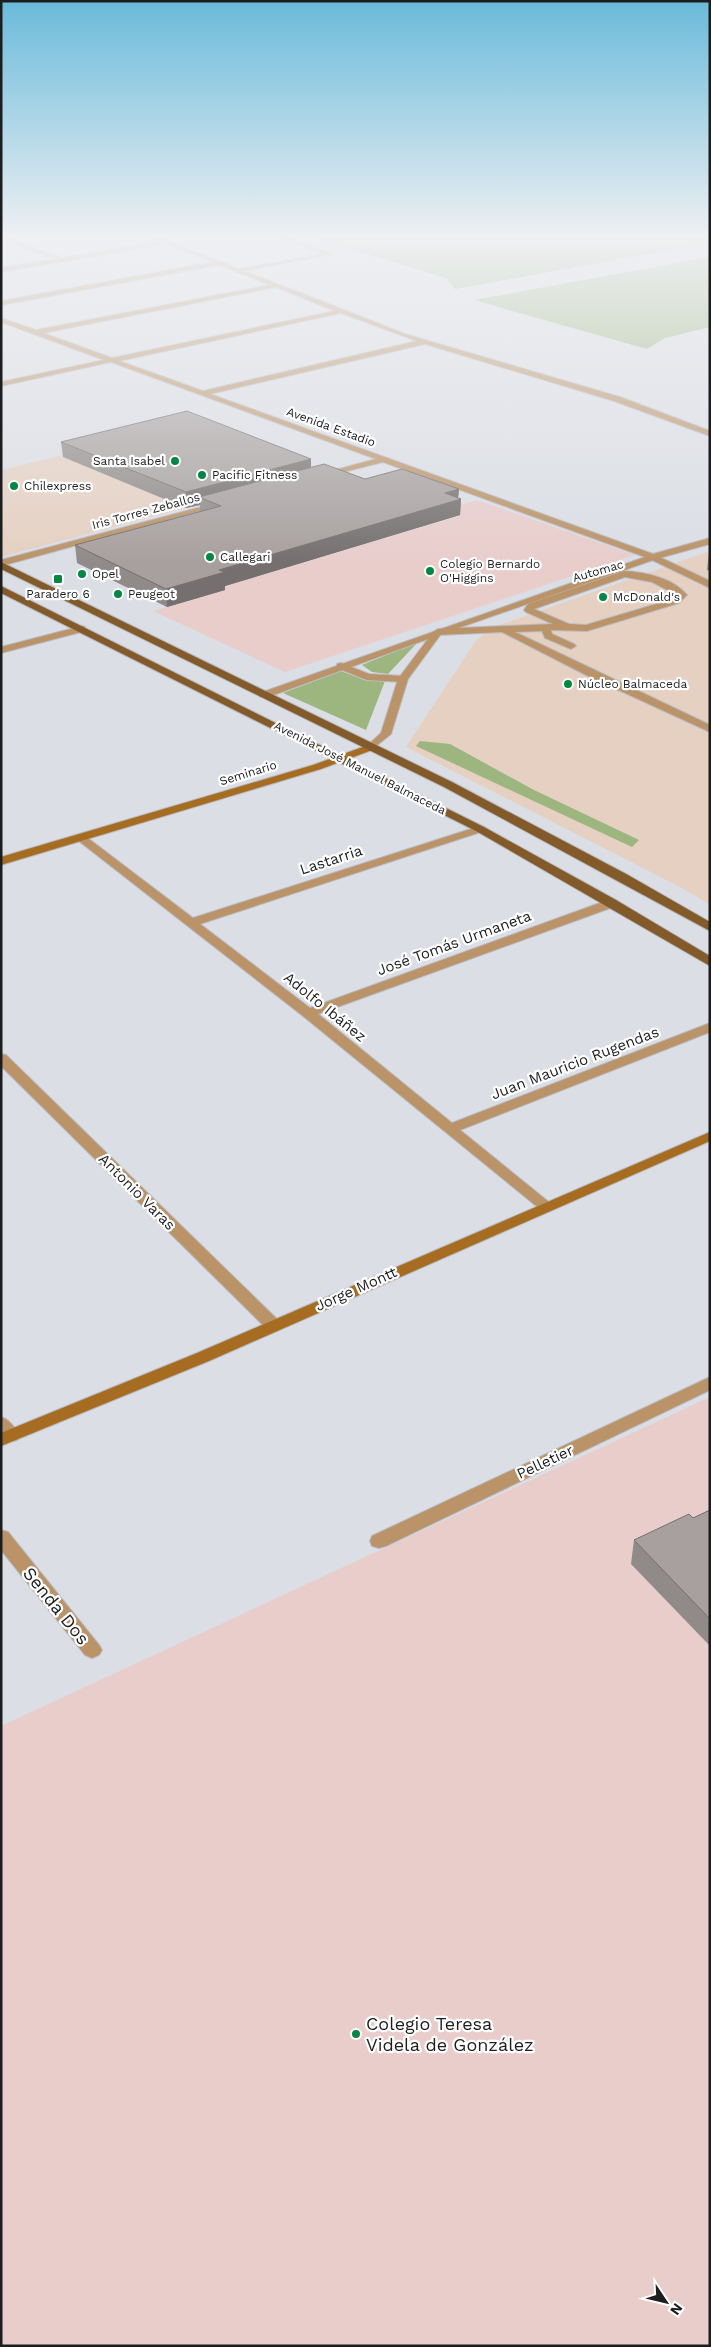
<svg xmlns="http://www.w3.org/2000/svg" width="711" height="2347" font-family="'Work Sans',sans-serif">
  <rect width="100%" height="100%" fill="#dbdee4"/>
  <!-- commercial -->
  <path fill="#e5d0c2" d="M191,424L316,473L1,557V470Z
    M710,551V905L682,888L406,747L475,642L491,628Z"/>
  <!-- education -->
  <path fill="#e8cdcb" d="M477,500L635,555L285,672L153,611L225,590L219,588L459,516L444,510Z
    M710,1397V2346H3L1,2342V1726Z"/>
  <!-- green -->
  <path fill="#9db67f" d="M304,235H710V243L455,289L446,278Z
    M710,257V327L665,338L647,349L474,300Z
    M418,642L388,674L372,672L362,665Z
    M341,671L367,681H385L366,730L283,693Z
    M420,741L450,744L532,789L639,840L632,847L416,746Z"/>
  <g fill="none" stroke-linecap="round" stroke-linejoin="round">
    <defs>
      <path id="lane" d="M275,235H282L332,254L238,272L240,269L322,254Z
        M653,554L710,581V588L650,559L649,557Z
        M624,571C645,572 673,578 687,595L679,603L587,631L551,630L552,634L574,644L576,646L571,649L545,638L542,631L515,632L710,725V732L588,676L502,632L438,635L433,632L438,629L553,624L526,612L524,610L528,604ZM625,577L652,582L677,595L673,599L586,625L569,624L534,609Z
        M341,663L369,674L403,676L408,679L403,682L367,680L337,668V664Z"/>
      <path id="street" d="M146,235H153L405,334L620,397L710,431V436L614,401L425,344L210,394L653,554L710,538V544L656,559L441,634L408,679L391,734L371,750L366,747L381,733L398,679L428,639L268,697H260V693L645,557L383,462L320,478V474L376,459L111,362L1,386V382L104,360L1,322V318L36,330L270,285L219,265L1,305V301L213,262L166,244L1,272V268L55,259L1,240V236L63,258L160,241ZM276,287L335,311L112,358L43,333ZM341,313L417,341L203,391L119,361Z
        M216,503L223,505L1,566V560Z
        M82,626L85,627V631L1,653V647Z
        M480,826L484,827L486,829L484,831L200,924L310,1008L608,900H616L618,903L616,906L318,1014L452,1123L710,1023V1032L460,1130L550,1203L553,1206L550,1209H540L303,1016L75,838L77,836H85L193,918Z
        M1,1054L6,1055L279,1321L281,1325L279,1329H267L1,1066Z
        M710,1377V1390L386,1546L379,1548L372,1546L370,1541L372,1536Z
        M1,1417C10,1420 15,1428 20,1436L17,1440C0,1445 1,1430 1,1417Z
        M1,1530L8,1532L99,1645L102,1650L99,1655L92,1658L85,1655L1,1550Z"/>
      <path id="secondary" d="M371,744L376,747L375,749L321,769L1,865V857L313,765Z
        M710,1132V1141L209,1361L1,1446V1433L197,1353Z"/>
      <path id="primary" d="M1,562L452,782L628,875L710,922V931L444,787L1,569Z
        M1,586L484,827L616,900L710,956V966L476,831L1,593Z"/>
    </defs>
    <!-- lane casing -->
    <use href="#lane" stroke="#b9bbc1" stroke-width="2"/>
    <!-- street casing -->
    <use href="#street" stroke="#b9bbc1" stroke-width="2"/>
    <!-- secondary casing -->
    <use href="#secondary" stroke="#b9bbc1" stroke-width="2"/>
    <!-- primary casing -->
    <use href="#primary" stroke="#b9bbc1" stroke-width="2"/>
    <!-- lane -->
    <use href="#lane" fill="#ba9368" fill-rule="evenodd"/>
    <!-- street -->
    <use href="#street" fill="#ba9368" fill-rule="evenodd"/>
    <!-- secondary -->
    <use href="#secondary" fill="#a66d22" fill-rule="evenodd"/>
    <!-- primary -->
    <use href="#primary" fill="#835a29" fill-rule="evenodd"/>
  </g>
  <!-- wall -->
  <path fill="#908a89" d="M61,442L311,459V467L365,479L459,489L458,498L461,499L460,515L225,586V590L167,607L77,563L75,545L200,512V505L186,508L63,457Z
    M710,551V571L707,570L709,552Z
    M710,1510V1646L631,1564L634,1540L693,1518Z"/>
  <!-- shaded-wall -->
  <path fill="#75706f" d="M311,459V475L199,497L200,505L186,508V492Z
    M459,489L458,499H461L460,515L225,586V590L167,607L166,589Z"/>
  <!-- building -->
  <path fill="#a7a09f" stroke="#75706f" d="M187,411L311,459L186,492L61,442Z
    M324,464L365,479L402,469L459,489L445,493L461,499L219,570L225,572L166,589L75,545L221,506L199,497Z
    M710,1510V1619L634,1540L689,1514L693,1518Z"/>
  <!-- sky -->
  <linearGradient id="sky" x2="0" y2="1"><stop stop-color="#69bada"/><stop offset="0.42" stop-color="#eff0f3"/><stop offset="1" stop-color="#eff0f3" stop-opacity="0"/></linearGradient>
  <rect width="711" height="563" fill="url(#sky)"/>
  <!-- markers -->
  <g fill="#038743" stroke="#fff" stroke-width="2">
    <circle cx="175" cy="461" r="5"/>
    <circle cx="202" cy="475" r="5"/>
    <circle cx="14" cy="486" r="5"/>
    <circle cx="210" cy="557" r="5"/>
    <circle cx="430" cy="571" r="5"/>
    <circle cx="82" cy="574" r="5"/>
    <rect x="53" y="574" width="10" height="10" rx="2.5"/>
    <circle cx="118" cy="594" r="5"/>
    <circle cx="603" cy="597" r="5"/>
    <circle cx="568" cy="684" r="5"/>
    <circle cx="356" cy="2034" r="5"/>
  </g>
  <g text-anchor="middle" stroke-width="4.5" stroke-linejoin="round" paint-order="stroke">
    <!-- far-street labels -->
    <g font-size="12" fill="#1c1d1f" stroke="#fff">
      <text transform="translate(331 427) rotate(20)" y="4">Avenida Estadio</text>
      <text transform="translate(146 511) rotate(-15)" y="4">Iris Torres Zeballos</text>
      <text transform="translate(598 571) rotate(-16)" y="4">Automac</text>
      <text transform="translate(360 768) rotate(27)" y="4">Avenida José Manuel Balmaceda</text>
      <text transform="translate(248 773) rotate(-17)" y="4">Seminario</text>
    </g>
    <!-- far-poi labels -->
    <g font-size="12" fill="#1c1d1f" stroke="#fff" text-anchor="start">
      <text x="165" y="465" text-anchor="end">Santa Isabel</text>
      <text x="212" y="479">Pacific Fitness</text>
      <text x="24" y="490">Chilexpress</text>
      <text x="220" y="561">Callegari</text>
      <text x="440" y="568">Colegio Bernardo<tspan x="440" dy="14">O'Higgins</tspan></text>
      <text x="92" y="578">Opel</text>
      <text x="58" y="598" text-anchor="middle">Paradero 6</text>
      <text x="128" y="598">Peugeot</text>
      <text x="613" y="601">McDonald's</text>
      <text x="578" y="688">Núcleo Balmaceda</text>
    </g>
    <!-- street labels -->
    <g font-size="15" fill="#1c1d1f" stroke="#fff">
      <text transform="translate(331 860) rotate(-18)" y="5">Lastarria</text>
      <text transform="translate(454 943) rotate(-20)" y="5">José Tomás Urmaneta</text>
      <text transform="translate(325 1007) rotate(39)" y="5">Adolfo Ibáñez</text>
      <text transform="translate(575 1063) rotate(-21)" y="5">Juan Mauricio Rugendas</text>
      <text transform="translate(137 1192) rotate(45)" y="5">Antonio Varas</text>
      <text transform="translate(356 1289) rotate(-24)" y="5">Jorge Montt</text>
      <text transform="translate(545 1462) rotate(-25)" y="5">Pelletier</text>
    </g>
    <!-- near-street labels -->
    <g font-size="18" fill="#1c1d1f" stroke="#fff">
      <text transform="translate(56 1606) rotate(51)" y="6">Senda Dos</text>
    </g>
    <!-- near-poi labels -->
    <g font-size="18" fill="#1c1d1f" stroke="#fff" text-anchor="start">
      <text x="366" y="2030">Colegio Teresa<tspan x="366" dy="21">Videla de González</tspan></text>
    </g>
  </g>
  <!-- border -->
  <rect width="711" height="2347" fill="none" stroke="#1c1d1f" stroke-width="5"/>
  <!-- north arrow -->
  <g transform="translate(666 2302) rotate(125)" stroke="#ffffff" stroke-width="4" paint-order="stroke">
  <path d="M0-4L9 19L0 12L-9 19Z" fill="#1c1d1f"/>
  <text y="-8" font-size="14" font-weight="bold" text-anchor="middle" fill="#1c1d1f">N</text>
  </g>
</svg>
